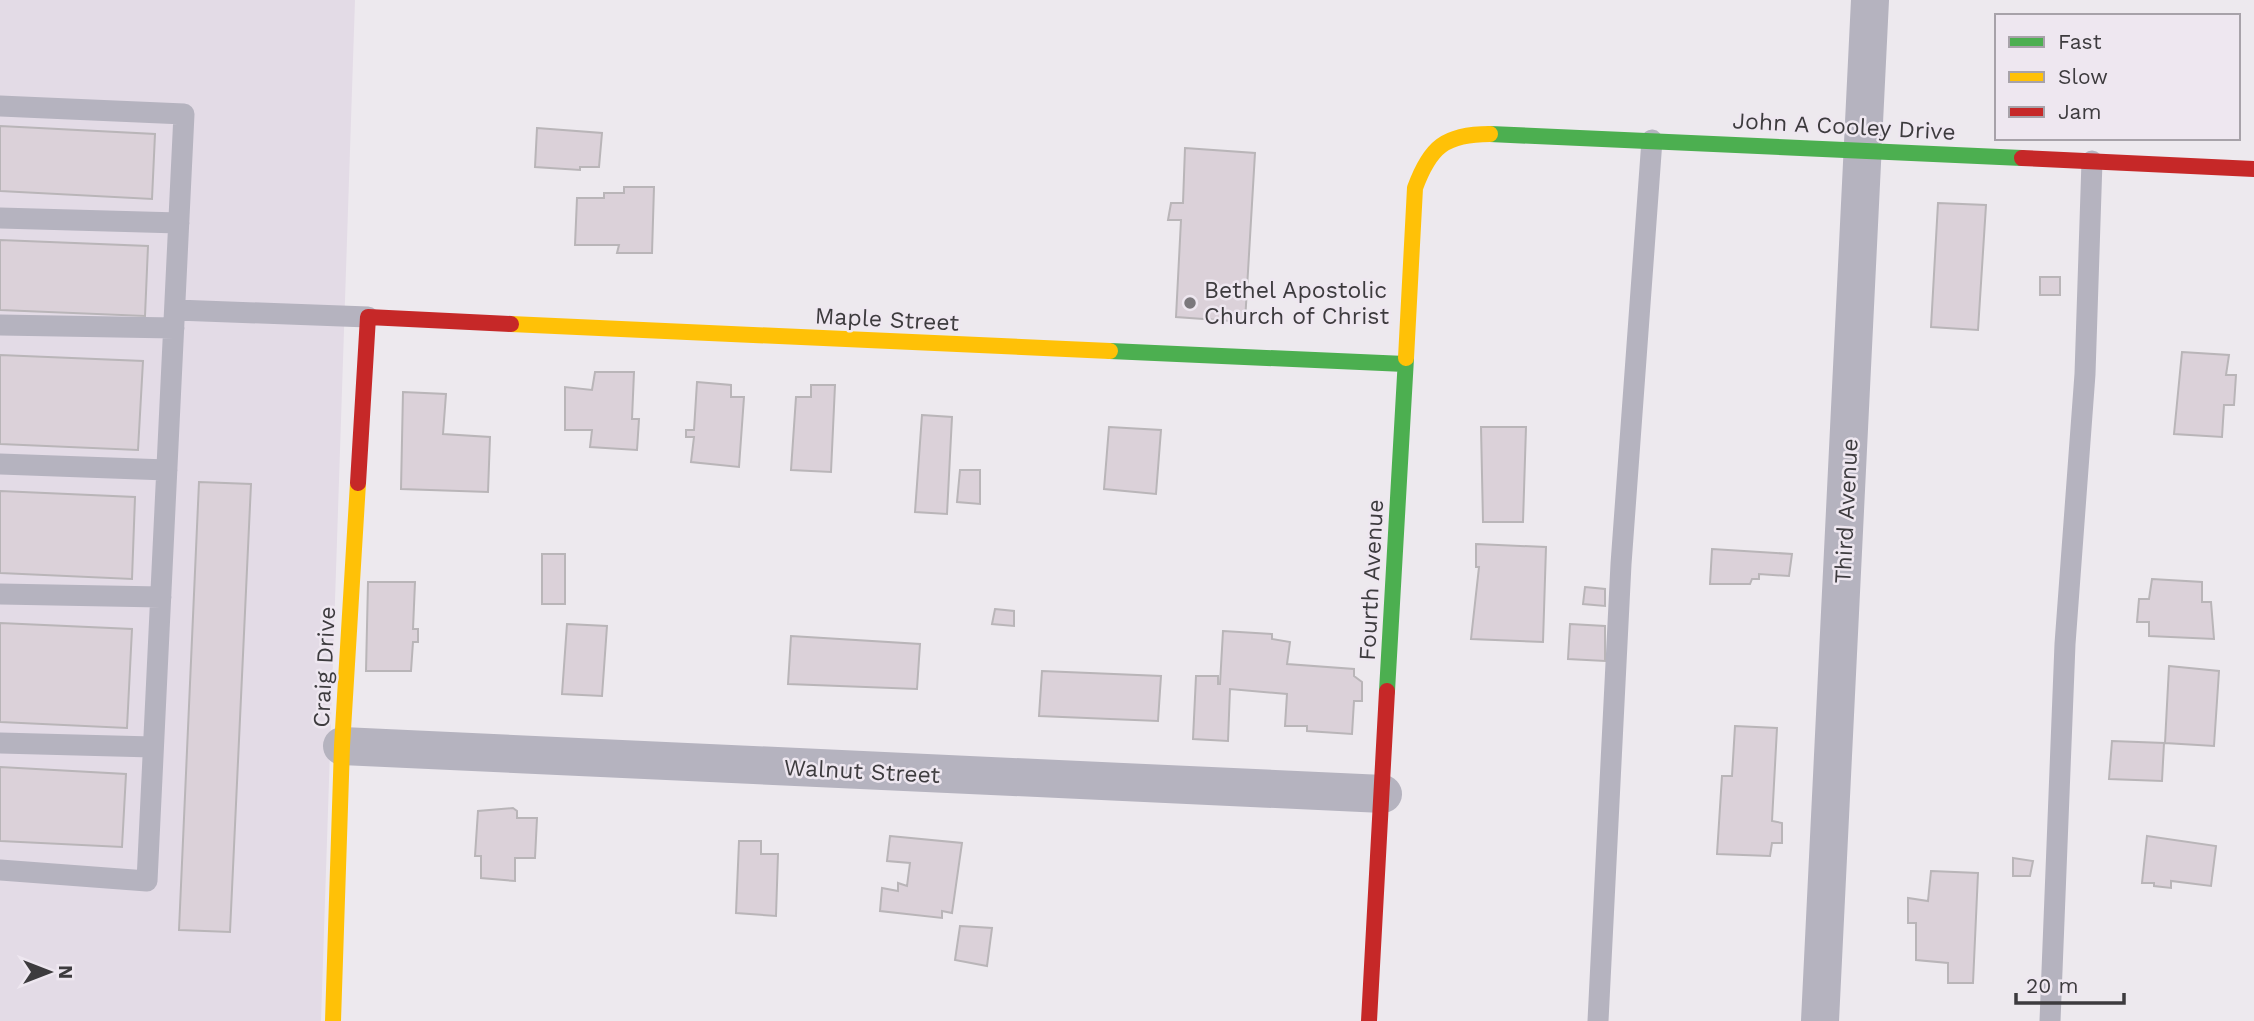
<svg xmlns="http://www.w3.org/2000/svg" width="2254" height="1021" font-family="'Work Sans',sans-serif">
  <rect width="100%" height="100%" fill="#ede9ee"/>
  <!-- built -->
  <path fill="#e3dbe6" d="M0,0H355L321,1021H0Z"/>
  <!-- building -->
  <path fill="#dbd1d9" stroke="#b9b5b8" stroke-width="2" d="M0,126L155,134L152,199L0,191Z
    M537,128L602,133L599,167H580V170L535,167Z
    M1185,148L1255,153L1245,322L1176,317L1181,220H1168L1171,203H1183Z
    M624,187H654L652,253H617L619,245H575L577,198H604V193H624Z
    M1938,203L1986,205L1978,330L1931,327Z
    M0,240L148,246L145,316L0,310Z
    M2040,277H2060V295H2040Z
    M2182,352L2229,355L2226,375H2236L2234,405H2224L2222,437L2174,434Z
    M0,355L143,361L138,450L0,444Z
    M595,372H634L632,419H639L637,450L590,447L592,430H565V387L592,390Z
    M697,382L731,385V397H744L739,467L691,462L694,437H686V430H694Z
    M811,385H835L831,472L791,470L796,397H811Z
    M403,392L446,394L443,434L490,437L488,492L401,489Z
    M922,415L952,417L947,514L915,512Z
    M1109,427L1161,430L1156,494L1104,489Z
    M1481,427H1526L1523,522H1483Z
    M960,470H980V504L957,502Z
    M199,482L251,484L230,932L179,930Z
    M0,491L135,497L132,579L0,573Z
    M1476,544L1546,547L1543,642L1471,639L1479,567H1476Z
    M1712,549L1792,554L1789,576L1759,574V579H1752L1750,584H1710Z
    M542,554H565V604H542Z
    M2152,579L2202,582V602H2211L2214,639L2149,636V622H2137L2139,599H2149Z
    M368,582H415L413,629H418V642H413L411,671H366Z
    M1585,587L1605,589V606L1583,604Z
    M995,609L1014,611V626L992,624Z
    M0,623L132,629L127,728L0,722Z
    M567,624L607,626L602,696L562,694Z
    M1570,624L1605,626V661L1568,659Z
    M1223,631L1272,634V639L1290,642L1287,664L1354,669V676L1362,682V701H1354L1352,734L1307,731V726H1285L1287,694L1230,689L1228,741L1193,739L1196,676H1218V684H1220Z
    M791,636L920,644L917,689L788,684Z
    M2169,666L2219,671L2214,746L2165,743Z
    M1042,671L1161,676L1158,721L1039,716Z
    M1735,726L1777,728L1772,821L1782,823V843H1772L1770,856L1717,854L1722,776H1732Z
    M2112,741L2164,743L2162,781L2109,779Z
    M0,767L126,774L122,847L0,841Z
    M513,808L517,811V818H537L535,858H515V881L481,878V856H475L478,811Z
    M890,836L962,843L952,913L942,911V918L880,911L882,888L898,891V883L907,886L910,863L887,861Z
    M2147,836L2216,846L2211,886L2171,881V888L2154,886V883H2142Z
    M739,841H761V854H778L776,916L736,913Z
    M2013,858L2033,861L2030,876H2013Z
    M1931,871L1978,873L1973,983H1948V963L1916,960V923H1908V898L1928,901Z
    M960,926L992,928L987,966L955,960Z"/>
  <g fill="none" stroke-linecap="round" stroke-linejoin="round">
    <!-- lane -->
    <path stroke="#b5b3bf" stroke-width="21" d="M0,106L184,114L147,881L0,870
      M0,218L179,223
      M176,310L368,317
      M0,325L174,328
      M0,464L167,470
      M0,594L161,597
      M0,743L153,747
      M1598,1021L1621,564L1652,140
      M2050,1021L2065,644L2085,374L2092,161"/>
    <!-- street -->
    <path stroke="#b5b3bf" stroke-width="38" d="M342,746L1383,794
      M1820,1021L1870,0"/>
    <!-- fast -->
    <path stroke="#4caf50" stroke-width="16" d="M1490,134L2022,158
      M1110,351L1405,364
      M1387,691L1406,358"/>
    <!-- slow -->
    <path stroke="#ffc107" stroke-width="16" d="M511,324L1110,351
      M1406,358L1415,188C1430,147 1445,134 1490,134
      M333,1021L342,746L358,483"/>
    <!-- jam -->
    <path stroke="#c62828" stroke-width="16" d="M2022,158L2254,169
      M358,483L368,317L511,324
      M1369,1021L1387,691"/>
  </g>
  <!-- markers -->
  <circle fill="#7b787c" stroke="#eee7f0" stroke-width="2.5" cx="1190" cy="303" r="7"/>
  <g text-anchor="middle" stroke-width="5" stroke-linejoin="round" paint-order="stroke">
    <!-- street labels -->
    <g font-size="23" fill="#3d3b3e" stroke="#eee7f0">
      <text transform="translate(1844 126) rotate(3)" y="8">John A Cooley Drive</text>
      <text transform="translate(887 319) rotate(3)" y="8">Maple Street</text>
      <text transform="translate(1846 511) rotate(-87)" y="8">Third Avenue</text>
      <text transform="translate(1371 580) rotate(-87)" y="8">Fourth Avenue</text>
      <text transform="translate(324 667) rotate(-87)" y="8">Craig Drive</text>
      <text transform="translate(862 771) rotate(3)" y="8">Walnut Street</text>
    </g>
    <!-- poi labels -->
    <g font-size="23" fill="#3d3b3e" stroke="#eee7f0" text-anchor="start">
      <text x="1204" y="298">Bethel Apostolic<tspan x="1204" dy="26">Church of Christ</tspan></text>
    </g>
  </g>
  <!-- legend -->
  <rect x="1995" y="14" width="245" height="126" fill="#eee7f0" stroke="#a7a2a9" stroke-width="2"/>
  <rect x="2009" y="37" width="35" height="10" fill="#4caf50" stroke="#a7a2a9" stroke-width="2"/>
  <text x="2058" y="49" font-size="21" fill="#3d3b3e">Fast</text>
  <rect x="2009" y="72" width="35" height="10" fill="#ffc107" stroke="#a7a2a9" stroke-width="2"/>
  <text x="2058" y="84" font-size="21" fill="#3d3b3e">Slow</text>
  <rect x="2009" y="107" width="35" height="10" fill="#c62828" stroke="#a7a2a9" stroke-width="2"/>
  <text x="2058" y="119" font-size="21" fill="#3d3b3e">Jam</text>
  <!-- north arrow -->
  <g transform="translate(49 972) rotate(90)" stroke="#eee7f0" stroke-width="5" paint-order="stroke">
  <path d="M0-5L12 26L0 18L-12 26Z" fill="#3d3b3e"/>
  <text y="-10" font-size="19" font-weight="bold" text-anchor="middle" fill="#3d3b3e">N</text>
  </g>
  <!-- scale -->
  <path d="M2016 993v10h108v-10" fill="none" stroke="#3d3b3e" stroke-width="3.5"/>
  <text x="2026" y="993" font-size="21" fill="#3d3b3e" stroke="#eee7f0" stroke-width="5" paint-order="stroke">20 m</text>
</svg>
